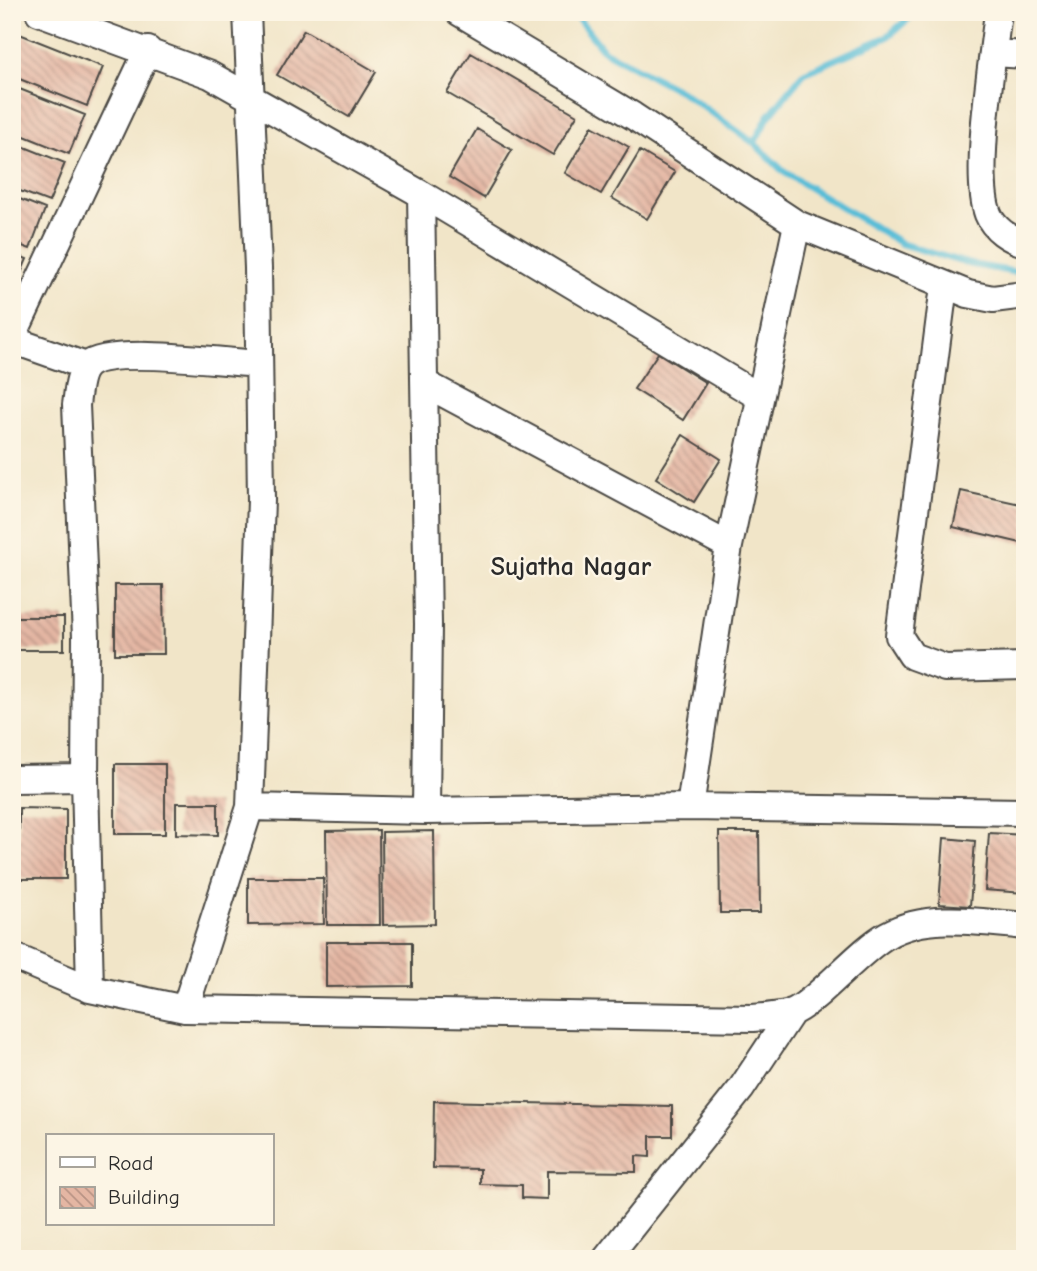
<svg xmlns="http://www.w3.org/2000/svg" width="1037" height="1271" font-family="'Comic Neue',sans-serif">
  <defs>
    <pattern id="building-back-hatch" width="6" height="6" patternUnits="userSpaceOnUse" patternTransform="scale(1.75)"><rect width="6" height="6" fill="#e4b6a3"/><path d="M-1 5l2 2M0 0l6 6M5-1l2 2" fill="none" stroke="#b99485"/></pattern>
  </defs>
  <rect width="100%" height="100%" fill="#fcf5e5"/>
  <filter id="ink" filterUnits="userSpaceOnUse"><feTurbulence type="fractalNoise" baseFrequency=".0143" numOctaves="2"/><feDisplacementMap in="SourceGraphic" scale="14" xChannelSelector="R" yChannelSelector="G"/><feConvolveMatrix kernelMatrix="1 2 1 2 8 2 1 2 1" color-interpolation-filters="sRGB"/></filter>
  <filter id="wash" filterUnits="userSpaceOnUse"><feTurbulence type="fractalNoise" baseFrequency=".00686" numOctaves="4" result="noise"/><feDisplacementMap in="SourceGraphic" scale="28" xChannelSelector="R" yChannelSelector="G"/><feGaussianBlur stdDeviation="1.57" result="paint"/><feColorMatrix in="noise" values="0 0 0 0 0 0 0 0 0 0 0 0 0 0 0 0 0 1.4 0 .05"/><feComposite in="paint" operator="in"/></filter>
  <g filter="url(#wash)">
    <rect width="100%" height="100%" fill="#f1e5c8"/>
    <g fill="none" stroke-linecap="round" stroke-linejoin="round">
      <!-- stream -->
      <path stroke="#59bdd7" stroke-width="7" d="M573,12L604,51L682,92L754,143L784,172L902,244L969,264L1025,274
        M754,143L768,117L804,73L887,37L916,12"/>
    </g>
    <g id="blocks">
      <!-- building -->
      <path fill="url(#building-back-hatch)" d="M304,30L376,72L349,117L277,75Z
        M12,31L103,67L87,106L12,76Z
        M471,53L577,115L553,155L447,93Z
        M12,86L85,115L69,154L12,131Z
        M592,126L629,147L601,194L565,173Z
        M477,129L512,150L484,198L449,177Z
        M12,142L65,163L49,202L12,188Z
        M640,151L675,172L647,219L612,198Z
        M12,196L45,209L30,249L12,242Z
        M12,253L27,259L12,294Z
        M658,353L706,383L683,420L634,389Z
        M683,435L721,459L694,502L656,478Z
        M961,491L1025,505V544L953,527Z
        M115,585H163L164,654H115Z
        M12,617H64V650H12Z
        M115,764H165V834H115Z
        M176,803H218V835L176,834Z
        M19,808L66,809V879H19Z
        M379,830L380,925H327L326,831Z
        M434,831L435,924L383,925L382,832Z
        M719,832H759L760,913H720Z
        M989,833L1025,835L1024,893L985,890Z
        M944,838L975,841L970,906L939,904Z
        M248,878H323L324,924L248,925Z
        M326,942H412V986L326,987Z
        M434,1101L672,1106V1136H650V1157L636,1156V1172L547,1171V1199L522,1198V1185L480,1184V1169L433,1168Z"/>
    </g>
  </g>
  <g filter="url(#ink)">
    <use href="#blocks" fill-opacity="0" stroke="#494743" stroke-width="2"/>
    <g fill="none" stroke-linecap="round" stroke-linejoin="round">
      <defs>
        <path id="minor" d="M39,12L210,75L421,194L758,396
          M247,12L258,268L261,500L250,807L185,1009L753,1018C765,1017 779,1016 790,1013C815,1004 858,951 887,935C927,912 981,922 1025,926
          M459,12L633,116L797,224L968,294L993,299L1025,295
          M998,12C993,58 973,175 988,214C994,229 1009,239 1025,243
          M994,53L1025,55
          M421,194L428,624L426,811
          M944,286L899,636L912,656L945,668L1025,666
          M12,338L148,50
          M12,340L86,366
          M426,384L729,546
          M85,778L90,989
          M12,779L85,778L86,637L76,405C78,393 78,373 88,365C110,346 225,362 258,364
          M250,807L426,811L690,807L729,546L797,224
          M690,807L1025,812
          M12,956L90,989L185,1009
          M606,1259L741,1089L792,1012"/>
      </defs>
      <!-- minor casing -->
      <use href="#minor" stroke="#494743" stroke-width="30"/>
      <!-- minor -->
      <use href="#minor" stroke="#fff" stroke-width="26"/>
    </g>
  </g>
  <g text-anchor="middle" stroke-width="5" stroke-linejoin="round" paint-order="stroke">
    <!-- neighbourhood labels -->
    <g font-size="26" font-weight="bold" fill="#2b2b2b" stroke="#fcf5e5">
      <text x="571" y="575">Sujatha Nagar</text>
    </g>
  </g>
  <!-- margin -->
  <rect width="1037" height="1271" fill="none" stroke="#fcf5e5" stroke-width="42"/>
  <!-- legend -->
  <rect x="46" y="1134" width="228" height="91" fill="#fcf5e5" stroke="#a8a49b" stroke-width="2"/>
  <rect x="60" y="1157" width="35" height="10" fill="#ffffff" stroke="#a8a49b" stroke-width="2"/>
  <text x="108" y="1170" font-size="21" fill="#2b2b2b">Road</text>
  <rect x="60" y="1187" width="35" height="21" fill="url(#building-back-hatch)" stroke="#a8a49b" stroke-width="2"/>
  <text x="108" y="1204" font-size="21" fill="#2b2b2b">Building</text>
</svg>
